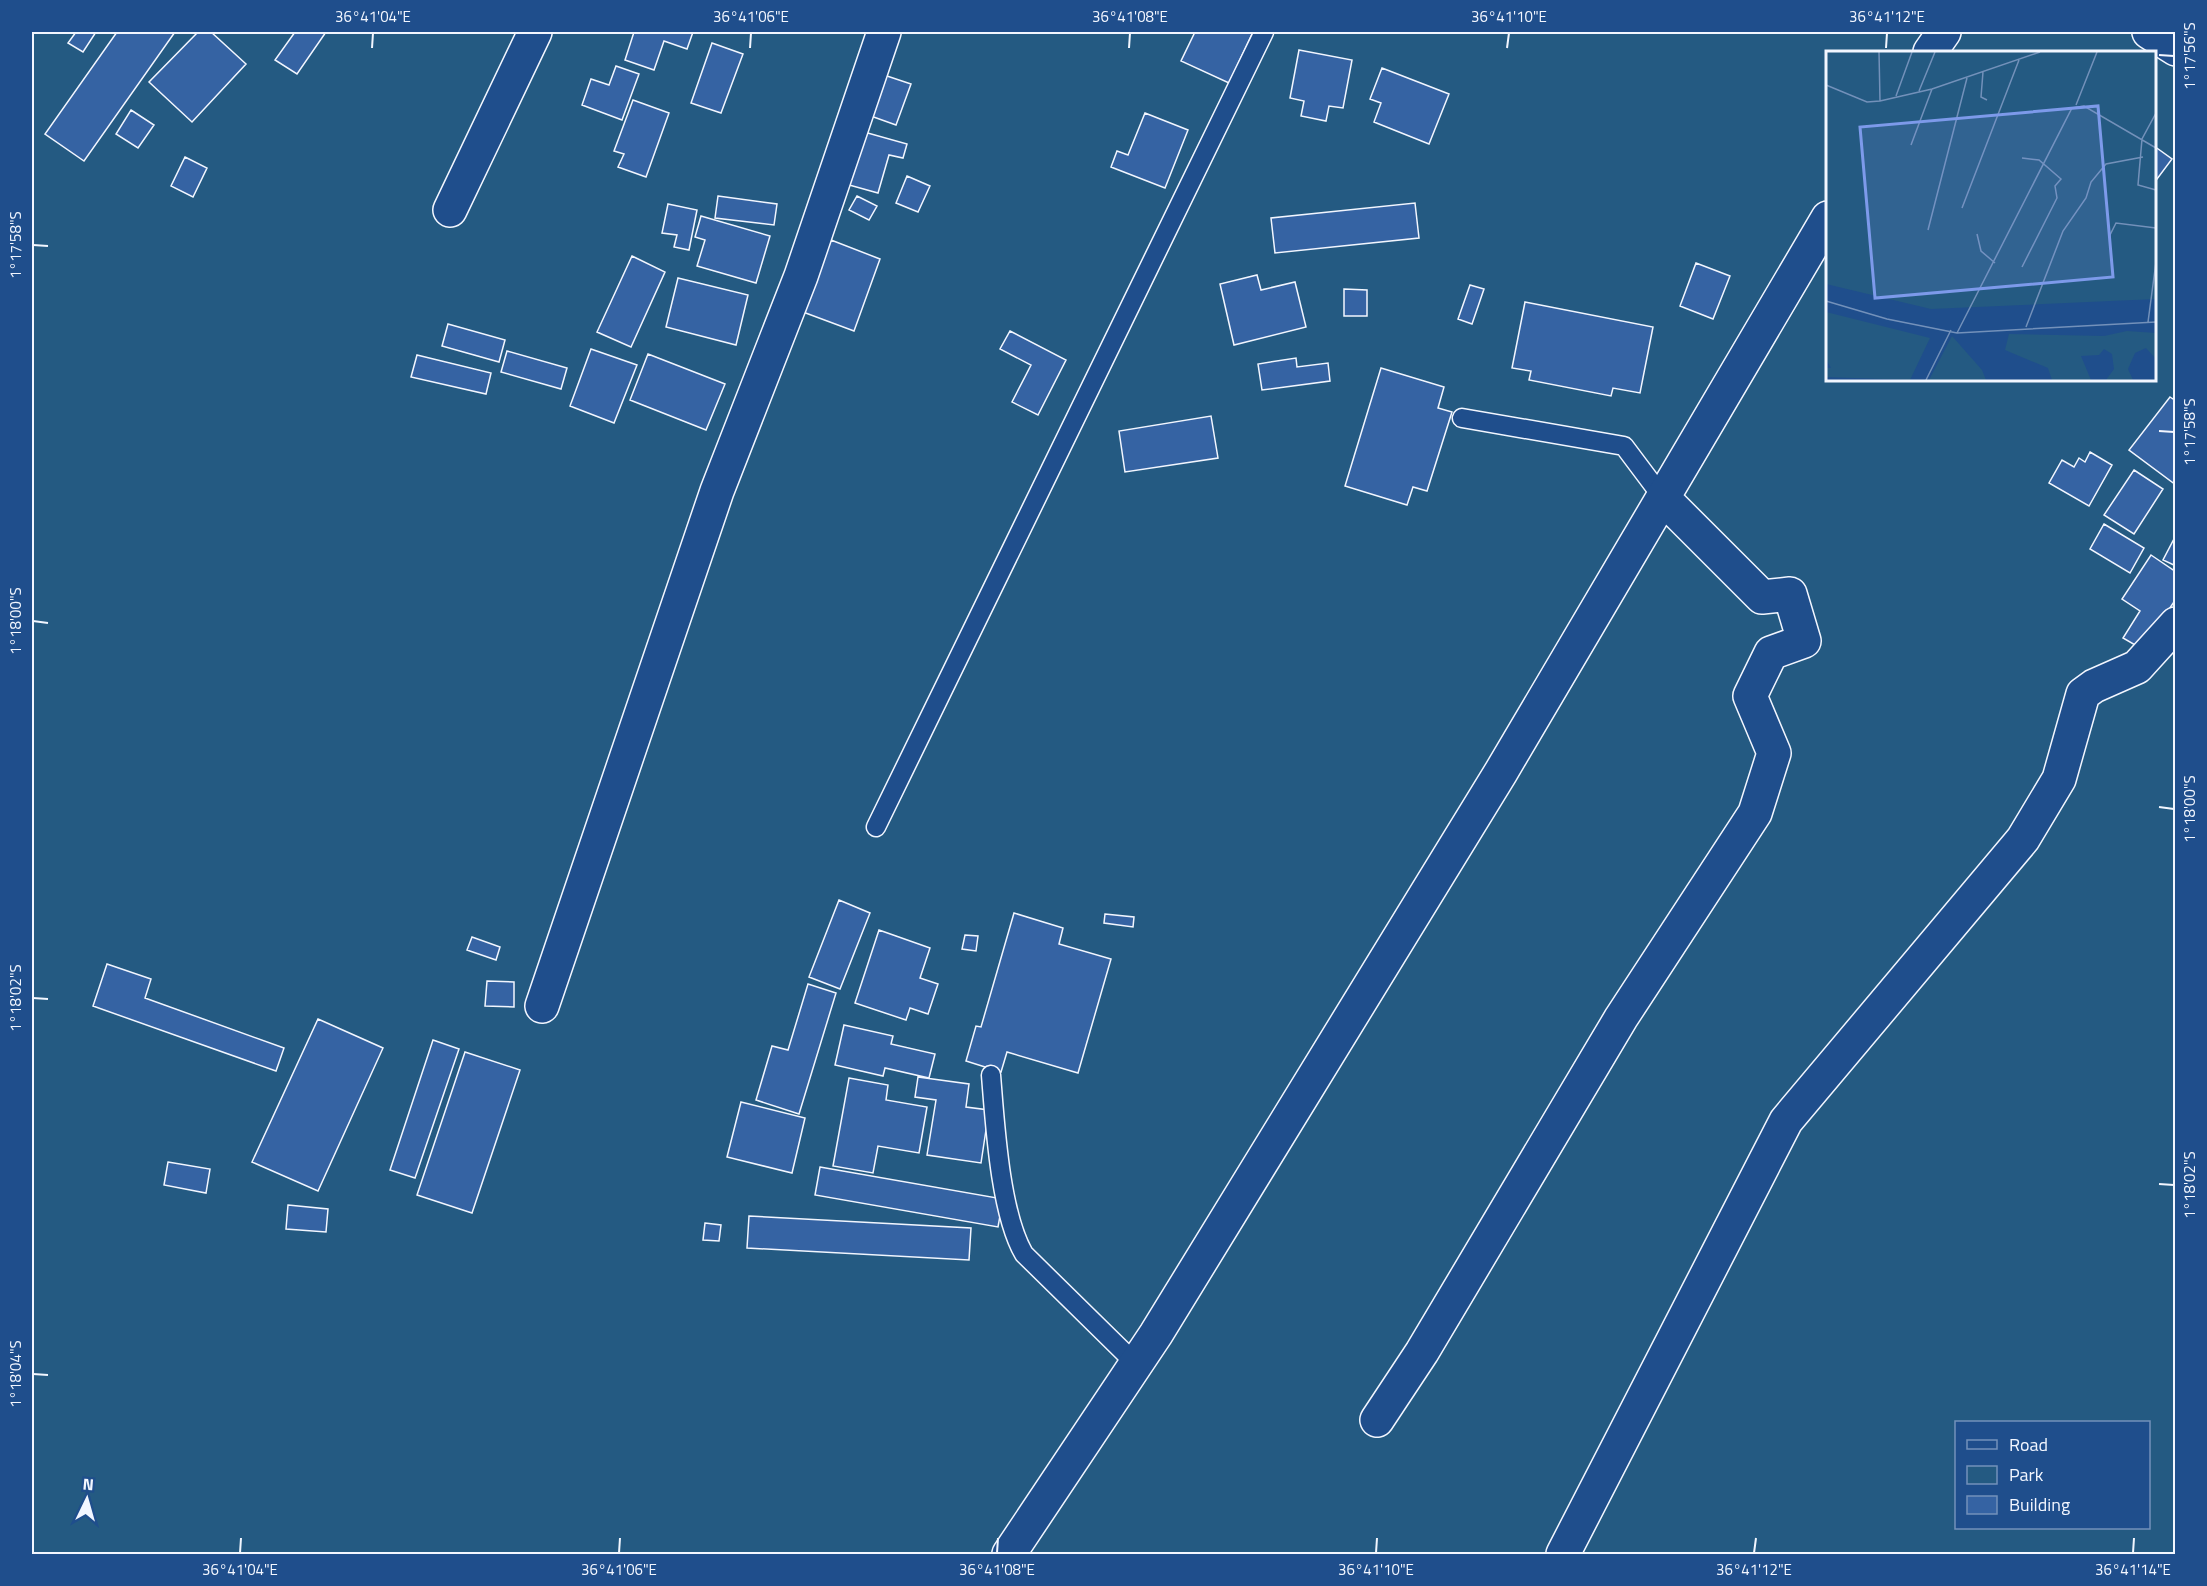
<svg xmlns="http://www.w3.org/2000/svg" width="2207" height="1586" font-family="'Titillium Web',sans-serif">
  <rect width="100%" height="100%" fill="#1f4e8c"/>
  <!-- green -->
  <path fill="#245a82" stroke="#a8bbd7" stroke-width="1.5" fill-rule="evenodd" d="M32,32H2175V1554H32ZM1828,52H2154V380H1828ZM1956,1422H2148V1528H1956Z"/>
  <!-- building -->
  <path fill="#3563a3" stroke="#f2f6ff" stroke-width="1.5" d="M76,32H96L83,52L68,43Z
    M117,32H175L84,161L45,134Z
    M198,32H211L246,64L192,122L149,82Z
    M295,32H326L297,74L275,60Z
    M634,32H693L687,49L664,41L654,70L625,60Z
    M1195,32H1253L1229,83L1181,61Z
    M712,43L743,54L721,113L691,103Z
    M1299,50L1352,60L1343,108L1329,106L1326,121L1301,116L1304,101L1290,98Z
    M616,66L639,74L622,120L582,105L591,79L609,85Z
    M1382,68L1449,94L1429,144L1374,122L1381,103L1370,99Z
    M881,74L911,84L896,125L868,115Z
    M633,100L669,113L646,177L618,167L624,154L614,151Z
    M131,110L154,125L138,148L116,134Z
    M1145,113L1188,130L1165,188L1111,167L1117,151L1128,155Z
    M857,130L907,144L903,158L889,155L878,193L842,183Z
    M2154,146L2172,159L2154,183Z
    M185,157L207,168L193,197L171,186Z
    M907,176L930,186L918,212L896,203Z
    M718,196L777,204L774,225L715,218Z
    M857,196L877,206L869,220L849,210Z
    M1415,203L1419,238L1275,253L1271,218Z
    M668,204L697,210L689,250L674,247L677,235L662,233Z
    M701,216L770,236L756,283L697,266L705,240L695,237Z
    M831,240L880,259L854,331L803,312Z
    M632,256L665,272L631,347L597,332Z
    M1696,263L1730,276L1713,319L1680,306Z
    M1257,275L1261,290L1295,282L1306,327L1234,345L1220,284Z
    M678,278L748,295L736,345L666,327Z
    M1470,285L1484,289L1472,324L1458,319Z
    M1344,289L1367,290V316H1344Z
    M1525,302L1653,327L1640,393L1613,388L1611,396L1529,380L1531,371L1512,368Z
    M448,324L505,340L499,362L442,346Z
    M1010,331L1066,360L1038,415L1012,402L1031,365L1000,349Z
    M591,349L637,365L614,423L570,406Z
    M507,351L567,368L561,389L501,372Z
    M648,354L725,384L706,430L630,400Z
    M417,355L491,373L486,394L411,377Z
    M1296,358L1297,367L1328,363L1330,381L1262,390L1258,364Z
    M1381,368L1444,387L1438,408L1452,412L1427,491L1413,487L1407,505L1345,486Z
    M2170,397L2176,401V485L2129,450Z
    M1211,416L1218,458L1125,472L1119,431Z
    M2090,452L2112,465L2089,506L2049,483L2062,460L2074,467L2079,458L2085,462Z
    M2134,470L2163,489L2134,534L2104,515Z
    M2104,524L2144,548L2130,573L2090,549Z
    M2176,535V566L2163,560Z
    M2151,555L2176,572V599L2142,649L2123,638L2140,611L2122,599Z
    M839,900L870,913L840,989L809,977Z
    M1014,913L1063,928L1059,944L1111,959L1078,1073L1007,1052L1001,1072L966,1061L976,1026L981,1027Z
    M1105,914L1134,917L1133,927L1104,923Z
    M879,930L930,948L920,978L938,984L928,1014L910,1008L906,1020L855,1003Z
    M965,935L978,936L976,951L962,949Z
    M472,937L500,947L496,960L467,950Z
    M107,964L151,979L145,998L284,1048L276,1071L93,1006Z
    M487,981L514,982V1007L485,1006Z
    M808,984L836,993L799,1114L756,1100L772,1046L788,1050Z
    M318,1019L383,1048L318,1191L252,1162Z
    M844,1025L893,1036L891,1044L935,1054L929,1078L885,1068L883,1076L835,1065Z
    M433,1040L459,1049L415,1178L390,1170Z
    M465,1052L520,1070L472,1213L417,1195Z
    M918,1077L969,1084L966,1107L989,1110L981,1163L927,1155L936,1100L915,1097Z
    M849,1078L888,1085L886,1100L927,1107L919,1153L878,1146L873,1173L833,1166Z
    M741,1102L805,1118L792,1173L727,1157Z
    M168,1162L210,1169L206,1193L164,1185Z
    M820,1167L1003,1199L998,1227L815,1195Z
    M288,1205L328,1209L326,1232L286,1229Z
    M749,1216L971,1228L969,1260L747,1248Z
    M705,1223L721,1225L719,1241L703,1240Z"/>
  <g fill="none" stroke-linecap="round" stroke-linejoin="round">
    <defs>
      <path id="service" d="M1462,418L1624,446L1663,498
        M876,827L1264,32
        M991,1075C995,1124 1000,1213 1024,1254L1136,1364"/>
      <path id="minor" d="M2149,32L2176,49
        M1930,52L1944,32
        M450,210L535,32
        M542,1006L717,491L801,276L884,32
        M1377,1420L1422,1352L1621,1018L1755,813L1774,753L1750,696L1771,653L1804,641L1790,594L1762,597L1663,498
        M1009,1554L1156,1334L1501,772L1828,218
        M1563,1554L1786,1121L2023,839L2059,779L2083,694L2094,686L2137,667L2176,624"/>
    </defs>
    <!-- service casing -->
    <use href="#service" stroke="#f2f6ff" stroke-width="21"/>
    <!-- minor casing -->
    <use href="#minor" stroke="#f2f6ff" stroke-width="36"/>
    <!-- service -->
    <use href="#service" stroke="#1f4e8c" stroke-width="18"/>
    <!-- minor -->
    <use href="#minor" stroke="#1f4e8c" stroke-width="33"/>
  </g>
  <!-- ticks -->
  <path fill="none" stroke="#f2f6ff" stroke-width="2" d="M372,48L373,33M750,48L751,33M1129,48L1130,33M1507,48L1509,33M1886,48L1887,33M2159,55L2174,56M33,245L48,246M2159,431L2174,432M33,621L48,623M2159,807L2174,809M33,998L48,999M2159,1184L2174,1185M33,1374L48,1375M240,1553L241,1538M619,1553L620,1538M997,1553L998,1538M1376,1553L1377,1538M1754,1553L1756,1538M2133,1553L2134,1538"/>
  <!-- overview -->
  <g transform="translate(1826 51)">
    <rect width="330" height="330" fill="#1f4e8c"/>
    <path d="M0,1H330V248L105,258L0,233ZM0,261L104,287L84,329L0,326V317H5L0,308ZM301,280L330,282V308L320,297L309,302L302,318L307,329H280L288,318L286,303L278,298L273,304L255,305L265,329H226L222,317L179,299L183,283L278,285ZM126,285L156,319L160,329H103Z" fill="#245a82"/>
    <path fill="none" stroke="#7391ba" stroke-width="1.5" d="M53,1L54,50M157,21L155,46L161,49M0,34L41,51L54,50L106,38L214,1M93,40L109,1M70,45L86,1M250,54L271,1M330,62L316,88L312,134L330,139M85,94L106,38M196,107L213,109L235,128L229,135L231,147L196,216M136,157L193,9M102,179L141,27M151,183L155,200L169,212M284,195V184L290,172L330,177M0,250L61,268L131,282L330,271M322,271L330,211M200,276L237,180L260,147L265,131L280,113L317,106M131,282L246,57L258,55L330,97M100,329L125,279"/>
    <path fill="#7d9aea" fill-opacity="0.15" stroke="#7d9aea" stroke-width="3" d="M272,55L287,226L49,247L34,76Z"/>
    <rect width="330" height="330" fill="none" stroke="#f2f6ff" stroke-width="3"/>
  </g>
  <!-- border -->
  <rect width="2207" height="1586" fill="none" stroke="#1f4e8c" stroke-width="66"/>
  <!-- legend -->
  <rect x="1955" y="1421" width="195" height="108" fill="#1f4e8c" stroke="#7391ba" stroke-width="1.5"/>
  <rect x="1967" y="1440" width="30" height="9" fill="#1f4e8c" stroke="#7391ba" stroke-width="1.5"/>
  <text x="2009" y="1451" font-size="18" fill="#f2f6ff">Road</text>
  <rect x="1967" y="1466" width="30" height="18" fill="#245a82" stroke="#7391ba" stroke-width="1.5"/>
  <text x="2009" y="1481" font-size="18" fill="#f2f6ff">Park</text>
  <rect x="1967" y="1496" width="30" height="18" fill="#3563a3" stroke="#7391ba" stroke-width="1.5"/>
  <text x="2009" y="1511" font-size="18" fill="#f2f6ff">Building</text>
  <!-- north arrow -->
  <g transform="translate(87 1499) rotate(5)" stroke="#1f4e8c" stroke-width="4.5" paint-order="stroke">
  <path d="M0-4.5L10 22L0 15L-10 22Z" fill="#f2f6ff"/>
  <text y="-9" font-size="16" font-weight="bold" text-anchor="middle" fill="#f2f6ff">N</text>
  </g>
  <rect x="33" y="33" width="2141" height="1520" fill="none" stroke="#f2f6ff" stroke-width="2"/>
  <g font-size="15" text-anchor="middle" fill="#f2f6ff">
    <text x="373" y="22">36°41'04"E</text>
    <text x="751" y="22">36°41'06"E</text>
    <text x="1130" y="22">36°41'08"E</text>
    <text x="1509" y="22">36°41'10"E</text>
    <text x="1887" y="22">36°41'12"E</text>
    <text transform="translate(2190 56) rotate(-90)" y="5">1°17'56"S</text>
    <text transform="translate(16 245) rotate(-90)" y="5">1°17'58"S</text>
    <text transform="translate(2190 432) rotate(-90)" y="5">1°17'58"S</text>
    <text transform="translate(16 621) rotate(-90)" y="5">1°18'00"S</text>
    <text transform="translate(2190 809) rotate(-90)" y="5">1°18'00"S</text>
    <text transform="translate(16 998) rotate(-90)" y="5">1°18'02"S</text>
    <text transform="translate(2190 1185) rotate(-90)" y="5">1°18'02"S</text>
    <text transform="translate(16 1374) rotate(-90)" y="5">1°18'04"S</text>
    <text x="240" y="1575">36°41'04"E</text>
    <text x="619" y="1575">36°41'06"E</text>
    <text x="997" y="1575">36°41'08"E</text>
    <text x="1376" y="1575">36°41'10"E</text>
    <text x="1754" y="1575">36°41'12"E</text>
    <text x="2133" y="1575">36°41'14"E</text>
  </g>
</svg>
